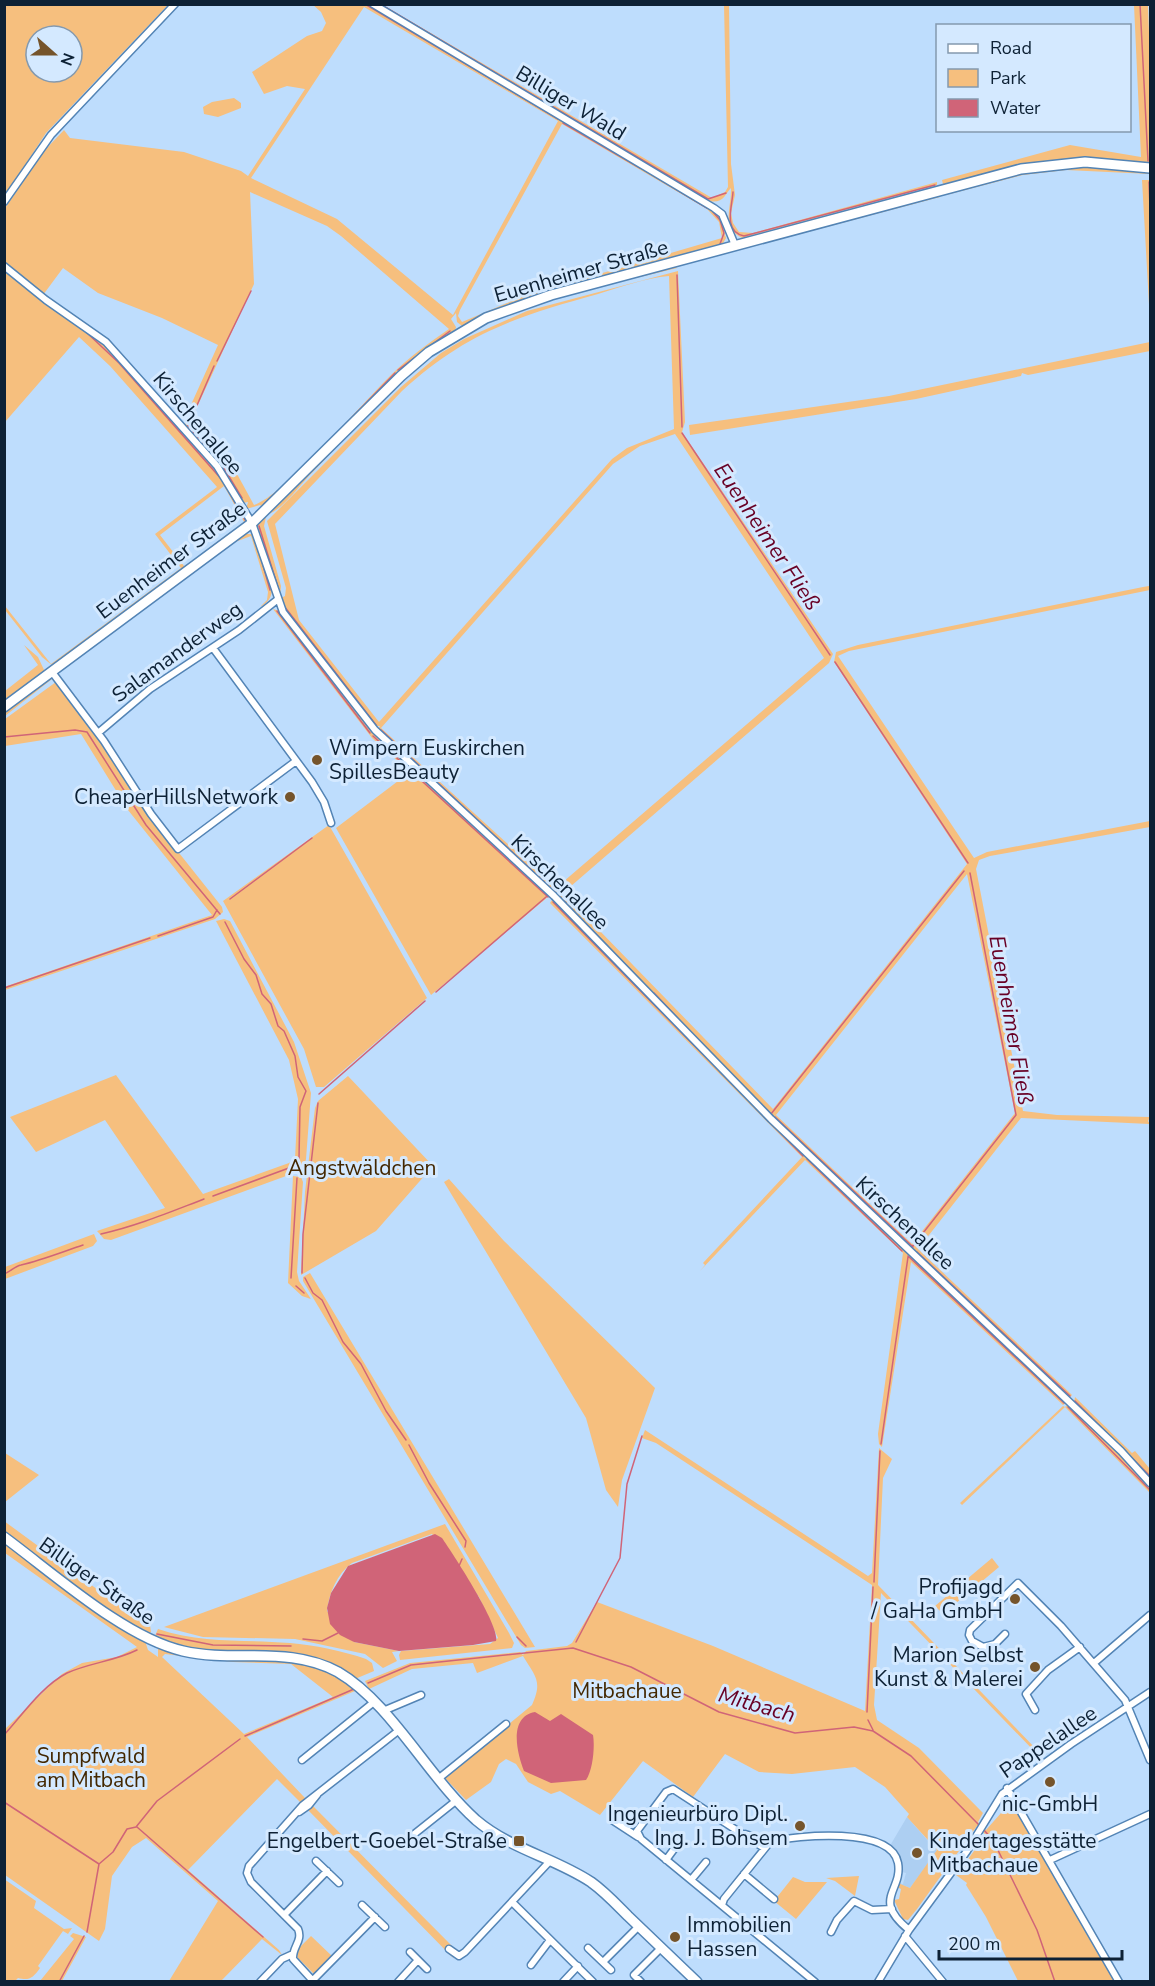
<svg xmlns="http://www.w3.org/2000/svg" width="1155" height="1986" font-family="'Nunito Sans',sans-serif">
  <rect width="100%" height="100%" fill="#beddfd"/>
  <!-- built -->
  <path fill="#adcff2" d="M907,1817L937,1851L910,1888L898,1883L903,1884L906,1873L902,1872L901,1860L891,1844Z"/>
  <!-- green -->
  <path fill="#f6bf7e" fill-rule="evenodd" d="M312,4L369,5L701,202L718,214L726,238L722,245L522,300L462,326L457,322L456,313L451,319L456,327L455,331L401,371H397L396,375L263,508L260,505L246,509L248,502L243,503L219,464L184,425L189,414L185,418L218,345L162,318L98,293L63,268L43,295L5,263V208L45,150L64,130L70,138L184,152L241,171L248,176L305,89L287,86L264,94L252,72L307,36L322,31L326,23L321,12ZM364,7L558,121L453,315L337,219L251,178ZM562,124L707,209L719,222L722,238L524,296L462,322L458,316L460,310ZM250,192L327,226L341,236L449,329C429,343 409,357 391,375C364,401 284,496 254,505L225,452L191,420L254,284Z
    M5,5H168L46,133L5,196ZM36,36H72V72H36Z
    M377,5H383L712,198L725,192L728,187L724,5H729L731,164L735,195L731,213L733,223L739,232L753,233L937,182V185L742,238C720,227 732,207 731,188C725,194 724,204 708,201Z
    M1134,5H1148L1150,60L1149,164L1091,158L1054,160L1013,167L943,184L942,180L1070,145L1141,157Z
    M234,98L241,103V108L218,117L204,114L203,107L212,102Z
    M1083,166L1148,172L1150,174L1066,170L1023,175L946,195L945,193L1029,171Z
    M1142,180H1150V322Z
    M941,194L940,197L739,250V247Z
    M675,266L677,268C586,291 488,306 415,370C377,403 343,441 308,477C297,489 283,508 269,514L392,390L428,357L475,327L530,305Z
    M4,269L49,306L104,343L213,465L246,519L245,523L199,555L244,522L224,486L160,535L184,566L191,563L53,666L42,657L5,610V606L51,664L181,568L155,534L217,487L110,366L79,337L5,422Z
    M678,271L685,422L682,432L833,654L829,663L563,893L773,1109L967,864L834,662L836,652L858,645L1143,587L1149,586L1150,582V590L849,651L838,656L974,858L987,852L1150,821V827L990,856L979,860L976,869L1023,1111L1057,1115L1150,1117L1148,1121L1150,1124L1021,1118L918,1249L1072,1395L1070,1397L773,1119L557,895L562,892L560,890L555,893L378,729L380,726H376L287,614L279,599L285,596L286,588L267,521L401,387L441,353L464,339L527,311ZM669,276L674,429L627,448L612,459L379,722L299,620L275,524L402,391C465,333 518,316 598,294C621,287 645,278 669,276ZM675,434L824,658L556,888L381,728L613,464L640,446ZM967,874L1015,1113L912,1244L776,1115Z
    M1150,342V351L1028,375L1022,373L1021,376L916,399L690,435L689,425L889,396Z
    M266,517L264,526L281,586L280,596L256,526Z
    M243,534H251L256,538L272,588C272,597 268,603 260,607L267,600L268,592L251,536L235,542L57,674Z
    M273,609L279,611L366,723L549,896L431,995L336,828L410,772L372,738Z
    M24,645L38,657L45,672L5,703V691L38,665Z
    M48,679H52L5,716V712Z
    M56,682L101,740L164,834L222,907L223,912L215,919L5,990L4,987L212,915L128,810L81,734L5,746V719Z
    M329,825L427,998L324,1087H316L304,1049L223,901Z
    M552,900L674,1023L1066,1403L1063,1405L911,1262L882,1447L879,1444L878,1434L903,1253L805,1160L700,1271L705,1265L703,1263L802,1157L550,903Z
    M224,919L230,921L294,1042L311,1093L306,1159L304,1167L297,1172L111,1240L104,1239L97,1231L165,1208L105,1120L36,1152L10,1117L116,1075L203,1194L289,1163L295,1159L298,1099L289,1060L216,921Z
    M348,1076L433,1166L376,1231L301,1275L305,1192L315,1108L318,1101Z
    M293,1176L301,1177L303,1182L297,1272L299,1281L311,1299L302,1296L288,1283Z
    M449,1179L504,1241L655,1388L622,1480L618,1507L606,1490L586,1418L444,1182Z
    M94,1234L97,1241L93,1246L5,1279V1267Z
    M310,1273L535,1647L525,1648L521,1645L303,1281V1277Z
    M1075,1397L1132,1453L1135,1451L1150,1469V1480L1074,1403Z
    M1068,1404L1116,1449L1150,1486V1493L1065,1407Z
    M1063,1406L1065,1407L962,1505L960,1503Z
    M645,1430L868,1576L872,1573L879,1448L892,1459L883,1478L878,1585L1038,1751L1036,1753L881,1593L874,1705L877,1720L919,1748L983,1813L978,1822L986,1830L1009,1804H1015L1116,1981H1018L986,1917L966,1885L967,1883L956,1875L986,1835L977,1826L917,1909L908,1920L903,1919L894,1900L899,1899L901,1889L897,1887L898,1883L910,1888L937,1850L907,1817L909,1814L885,1787L855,1767L792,1774L759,1772L725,1754L693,1797L643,1761L600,1815L560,1791L551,1794L528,1782L516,1764L506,1759L499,1764L491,1782L466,1800L444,1777L532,1705C543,1681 535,1676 523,1656L477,1673L473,1663L412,1669L369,1689L365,1681L410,1663L520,1652L523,1655L526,1651L567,1646L572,1643L597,1602L713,1646L865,1711L872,1585L656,1443L642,1438Z
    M5,1453L39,1475L5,1502Z
    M4,1521L120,1606L150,1625L151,1632L148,1634L126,1622L5,1534Z
    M445,1524L509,1633L514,1643L512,1648L400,1660L399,1655L401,1651L490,1644L498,1638L479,1597L432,1534L352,1563C337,1574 329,1593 327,1611L354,1642L399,1651L392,1652L397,1661L383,1668L365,1654L295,1639L203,1637L164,1627Z
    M4,1541L145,1641L148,1650L158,1657V1648C213,1654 317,1649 355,1691L247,1737L305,1798L301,1803L277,1779L188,1870L279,1950L282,1955L262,1939L221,1981H169L218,1901L146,1838L132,1847L112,1876L105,1929L99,1941L5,1875V1729L62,1674L82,1663L117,1657L137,1647L5,1553ZM165,1654L233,1662L291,1664L333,1697L244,1734L162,1657Z
    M992,1558L999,1567L943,1614L935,1606Z
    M158,1629C202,1644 244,1639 290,1643C314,1645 343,1651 366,1659L372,1663L374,1671L355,1679L295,1654L196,1650L154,1638Z
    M313,1806L452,1946L448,1951L454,1959L308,1810Z
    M859,1876L855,1896L835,1881L826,1878Z
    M793,1877L805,1882H827L796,1919L774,1901Z
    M4,1879L36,1901L34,1908L64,1929L72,1928L68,1934L63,1931L38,1966L40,1968C33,1978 29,1981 18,1978L15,1981H5Z
    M73,1933L86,1937L62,1981H40L74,1939L70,1936Z
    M311,1936L333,1957L314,1974L297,1957L299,1948Z"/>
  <!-- water -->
  <path fill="#d06478" d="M435,1534L442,1538C453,1554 501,1627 496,1641L473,1645L399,1651L354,1642L340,1635L330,1624L327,1608L331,1593L348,1566Z
    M535,1712L550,1721L561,1714L593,1735C595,1746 593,1770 586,1780L551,1783L524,1771C517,1753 508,1717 535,1712Z"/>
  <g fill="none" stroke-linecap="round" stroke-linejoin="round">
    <!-- stream -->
    <path stroke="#d06478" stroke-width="1.5" d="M365,4L558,119
      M380,4L708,199L726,193
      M1140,4L1148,161
      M563,123L640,168
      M644,170L707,208
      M1149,182L1150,208
      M733,192C732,207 723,232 744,236L935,185
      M713,212L720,220L724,233L720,244
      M677,275L682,427
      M85,331L119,363L223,481
      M217,361L251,291
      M214,366L188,426L222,465L242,498
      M398,370L450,331
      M337,433L395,373
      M682,433L830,655
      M229,492L245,520
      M264,504L280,489
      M259,526L280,594
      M261,558L270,590
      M284,606L376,725
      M277,611L370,733
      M835,662L968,863
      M381,730L555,892
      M373,736L548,897
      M4,737L75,730L87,732L146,825L220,914
      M559,896L650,990
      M230,899L312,838
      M553,902L803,1156
      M158,936L213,917L217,910
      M4,988L150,938
      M436,992L546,897
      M654,993L705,1047
      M319,1094L425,1001
      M759,1102L771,1114L964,871
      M775,1117L913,1247
      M807,1159L902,1251
      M213,1196L297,1165L299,1158L300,1107L306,1091L298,1077L295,1056L284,1031L278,1026L271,1004L262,994L256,975L244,959L225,922
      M101,1234C137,1226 170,1212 204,1199
      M912,1247L1016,1115L970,873
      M917,1252L1070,1396
      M908,1256L1064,1403
      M302,1273L303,1234L318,1103
      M4,1274C10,1272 15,1266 21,1265C42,1260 62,1252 83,1245
      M291,1278L297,1178
      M305,1278L313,1293L322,1300L343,1342L361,1364L386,1411L406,1440
      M296,1286L304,1293
      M1075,1401L1150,1476
      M1068,1407L1150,1490
      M881,1444L908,1257
      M409,1445L429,1483L466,1541L465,1547
      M459,1566L462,1559
      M874,1582L880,1451
      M157,1634L213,1645L291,1646
      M517,1637L526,1646
      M303,1639L322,1641L338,1633
      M576,1642L620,1558L627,1484L642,1436
      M368,1683L411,1665L573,1648L631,1667L719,1712L795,1733L854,1727L873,1731L911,1756L980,1826
      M867,1712L873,1587
      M868,1720L873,1730
      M4,1735C23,1714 42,1686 67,1673C89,1663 115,1661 137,1650
      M245,1736L354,1689
      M4,1802L99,1864
      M137,1827L263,1937
      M983,1829L993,1840L1037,1930L1055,1982
      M87,1932L99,1864L113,1852L127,1829L136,1827L157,1801L240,1739
      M59,1982L84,1936"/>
    <defs>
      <path id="street" d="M373,4L714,208L722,214L735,245
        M4,202L51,135L175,4
        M4,266L46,300L106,342L217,466L252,523L283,612L375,730L554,896L771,1119L1121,1451L1150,1483
        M213,648L312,782L324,802L331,823
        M52,672L104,741L151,814L178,849L296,761
        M98,733L150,689L239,630L277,600
        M1005,1634L995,1644L983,1647L972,1641L969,1635L970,1630L1018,1583L1061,1626L1125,1700L1150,1760
        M1094,1663L1150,1615
        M1035,1710L1026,1694L1048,1670L1080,1647
        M383,1711L421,1695
        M302,1760L374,1702
        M438,1779L506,1724
        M1007,1788L1119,1982
        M299,1812L309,1805L317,1795
        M612,1820L638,1837
        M745,1834L771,1842
        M413,1835L457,1800
        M764,1848L673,1789L666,1792L637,1831L641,1839L815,1982
        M666,1860L680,1841
        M1050,1860L1150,1814
        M316,1861L339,1883
        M744,1874L774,1899
        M691,1880L706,1862
        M512,1902L593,1982
        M362,1905L385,1927
        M722,1905L724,1899L770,1842C797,1835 891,1826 898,1863C903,1891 871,1899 909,1930
        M284,1915L327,1871
        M831,1932L837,1920L854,1901L872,1910L892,1909
        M905,1936L943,1982
        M588,1948L611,1970
        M449,1949L459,1956L465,1952L550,1861
        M410,1952L427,1969
        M603,1962L639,1926
        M531,1965L550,1940
        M313,1980L375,1917
        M260,1982L282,1959L293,1954
        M314,1982L293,1959C292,1947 303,1941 298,1929L251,1882L247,1873L249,1866L303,1805L398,1731
        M398,1982L418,1960
        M563,1982L578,1966
        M641,1982L634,1975L661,1948
        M878,1982L909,1930L967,1851L1002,1794L1071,1744L1150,1692"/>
      <path id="secondary" d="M4,707L252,523L401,376L429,352L486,318L551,295L1021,169L1085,162L1150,168
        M4,1537C53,1573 125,1638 183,1651C235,1663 288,1645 338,1672C391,1703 428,1777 476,1820C510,1849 555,1858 591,1882C605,1892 616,1904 628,1916C651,1938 674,1960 697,1982"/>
    </defs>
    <!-- street casing -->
    <use href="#street" stroke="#5384b5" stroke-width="9"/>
    <!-- secondary casing -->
    <use href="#secondary" stroke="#5384b5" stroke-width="12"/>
    <!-- street -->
    <use href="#street" stroke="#fff" stroke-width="6"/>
    <!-- secondary -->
    <use href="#secondary" stroke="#fff" stroke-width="9"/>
  </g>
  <!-- markers -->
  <g fill="#75542b" stroke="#d4e9ff" stroke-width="2">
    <circle cx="317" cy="760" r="6"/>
    <circle cx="290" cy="797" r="6"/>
    <circle cx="1015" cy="1599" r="6"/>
    <circle cx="1035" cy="1667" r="6"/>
    <circle cx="1050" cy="1782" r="6"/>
    <circle cx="800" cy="1826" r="6"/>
    <rect x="513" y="1835" width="12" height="12" rx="3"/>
    <circle cx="917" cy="1853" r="6"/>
    <circle cx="675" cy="1937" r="6"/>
  </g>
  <g text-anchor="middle" stroke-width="6" stroke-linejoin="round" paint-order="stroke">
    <!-- street labels -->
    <g font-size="21" fill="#0d2135" stroke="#d4e9ff">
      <text transform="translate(571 103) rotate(31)" y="7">Billiger Wald</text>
      <text transform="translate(581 271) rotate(-16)" y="7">Euenheimer Straße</text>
      <text transform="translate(198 423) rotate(50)" y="7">Kirschenallee</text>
      <text transform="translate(171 560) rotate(-37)" y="7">Euenheimer Straße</text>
      <text transform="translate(177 652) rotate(-36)" y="7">Salamanderweg</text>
      <text transform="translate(560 882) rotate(44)" y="7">Kirschenallee</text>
      <text transform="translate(905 1223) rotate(43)" y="7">Kirschenallee</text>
      <text transform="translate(97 1581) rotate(35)" y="7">Billiger Straße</text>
      <text transform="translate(1048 1742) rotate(-34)" y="7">Pappelallee</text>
    </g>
    <!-- poi labels -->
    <g font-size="21" fill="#0d2135" stroke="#d4e9ff" text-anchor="end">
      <text x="329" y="755" text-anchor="start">Wimpern Euskirchen<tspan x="329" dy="24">SpillesBeauty</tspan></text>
      <text x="278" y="804">CheaperHillsNetwork</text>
      <text x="1003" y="1594">Profijagd<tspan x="1003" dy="24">/ GaHa GmbH</tspan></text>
      <text x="1023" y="1662">Marion Selbst<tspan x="1023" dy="24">Kunst &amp; Malerei</tspan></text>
      <text x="1050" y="1811" text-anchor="middle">nic-GmbH</text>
      <text x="788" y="1821">Ingenieurbüro Dipl.<tspan x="788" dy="24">Ing. J. Bohsem</tspan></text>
      <text x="507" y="1848">Engelbert-Goebel-Straße</text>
      <text x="929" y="1848" text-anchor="start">Kindertagesstätte<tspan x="929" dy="24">Mitbachaue</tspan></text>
      <text x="687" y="1932" text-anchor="start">Immobilien<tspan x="687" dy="24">Hassen</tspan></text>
    </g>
    <!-- park labels -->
    <g font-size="21" fill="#432700" stroke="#d4e9ff">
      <text x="362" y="1175">Angstwäldchen</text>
      <text x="627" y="1698">Mitbachaue</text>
      <text x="91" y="1763">Sumpfwald<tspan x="91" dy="24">am Mitbach</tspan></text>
    </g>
    <!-- water labels -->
    <g font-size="22" font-style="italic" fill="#680025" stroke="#d4e9ff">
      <text transform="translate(768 536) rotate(56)" y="8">Euenheimer Fließ</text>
      <text transform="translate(1012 1020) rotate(80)" y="8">Euenheimer Fließ</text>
      <text transform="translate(757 1704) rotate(16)" y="8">Mitbach</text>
    </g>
  </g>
  <!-- border -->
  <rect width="1155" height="1986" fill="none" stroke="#0d2135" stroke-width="12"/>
  <!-- legend -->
  <rect x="936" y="24" width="195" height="108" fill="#d4e9ff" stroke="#8499ae" stroke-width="1.5"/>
  <rect x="948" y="44" width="30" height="9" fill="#ffffff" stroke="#8499ae" stroke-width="1.5"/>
  <text x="990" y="54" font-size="18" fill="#0d2135">Road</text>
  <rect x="948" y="69" width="30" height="18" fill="#f6bf7e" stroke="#8499ae" stroke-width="1.5"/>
  <text x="990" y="84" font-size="18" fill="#0d2135">Park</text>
  <rect x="948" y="99" width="30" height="18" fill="#d06478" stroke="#8499ae" stroke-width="1.5"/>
  <text x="990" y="114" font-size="18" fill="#0d2135">Water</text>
  <!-- north arrow -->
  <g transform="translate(54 54) rotate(111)"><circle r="28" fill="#d4e9ff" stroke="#8499ae" stroke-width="1.5"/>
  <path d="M0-4.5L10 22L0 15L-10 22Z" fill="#75542b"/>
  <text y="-9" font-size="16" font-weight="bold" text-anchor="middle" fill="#0d2135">N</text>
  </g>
  <!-- scale -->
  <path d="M939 1950v9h183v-9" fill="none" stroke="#0d2135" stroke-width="3"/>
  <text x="948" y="1950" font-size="18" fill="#0d2135" stroke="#d4e9ff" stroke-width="4.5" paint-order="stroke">200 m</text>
</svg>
